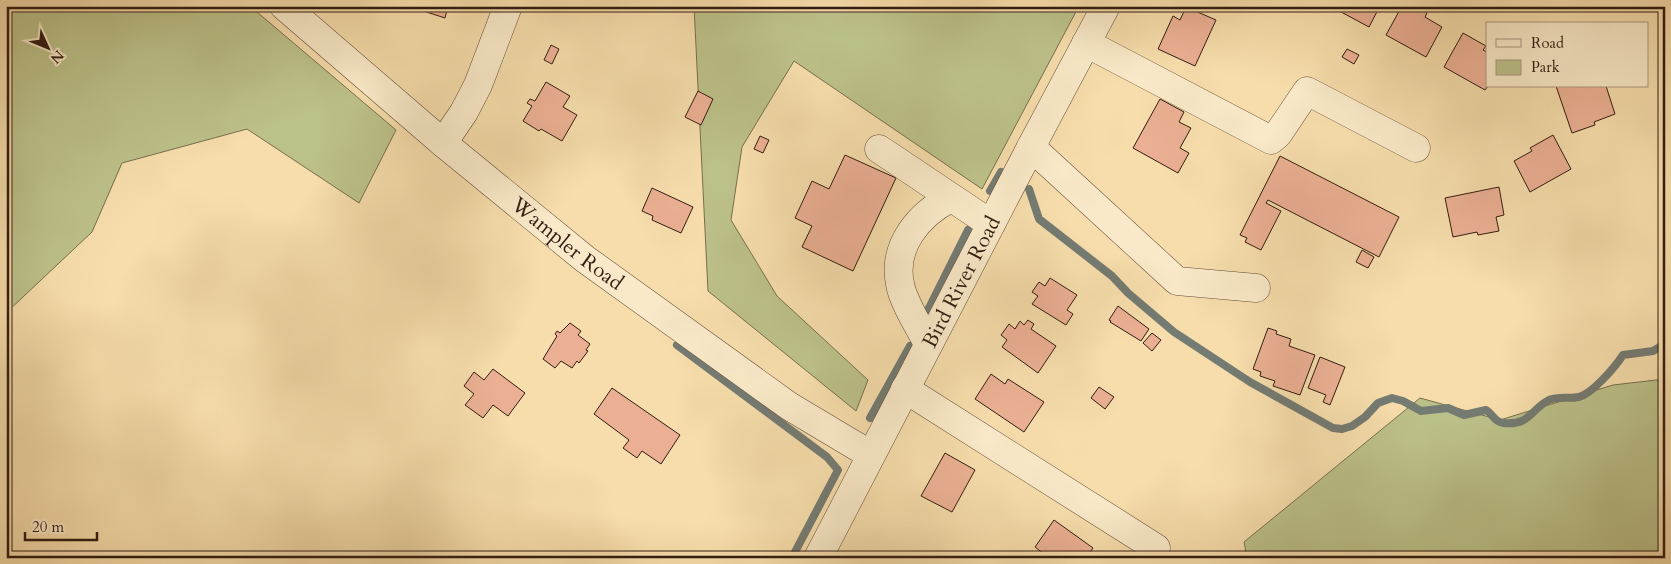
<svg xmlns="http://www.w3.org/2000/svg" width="1671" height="564" font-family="Cardo,serif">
  <rect width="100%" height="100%" fill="#f6ddab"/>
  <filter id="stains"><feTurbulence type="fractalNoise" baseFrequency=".004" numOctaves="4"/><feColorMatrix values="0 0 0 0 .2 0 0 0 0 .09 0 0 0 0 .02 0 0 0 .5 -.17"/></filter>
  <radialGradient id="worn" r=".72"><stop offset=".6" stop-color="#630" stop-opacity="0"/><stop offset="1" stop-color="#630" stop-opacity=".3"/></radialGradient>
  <!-- green -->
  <path fill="#bcc189" stroke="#786e4e" d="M6,6H250L396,130L359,203L247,129L122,163L92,232L6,313Z
    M694,6H1079L982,189L794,61L742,147L731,220L777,296L868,380L856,411L708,291Z
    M1665,379V558H1247L1244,542L1420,398L1500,420L1613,385Z"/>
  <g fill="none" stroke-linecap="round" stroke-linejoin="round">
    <!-- stream -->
    <path stroke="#747b72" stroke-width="8" d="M1029,189L1039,219L1112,276L1128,293L1174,332L1250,382L1333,428L1342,429L1352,426L1365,417L1378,403L1392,398L1403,401L1421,411L1448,408L1464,415L1486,410C1493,414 1494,422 1503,423C1530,426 1531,409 1549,400C1558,396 1569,399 1579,397C1593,393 1615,367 1623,355L1653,351L1665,344
      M990,191L1001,172
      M928,310L968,230
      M677,345L827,457L838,470L795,552
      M870,418L910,346"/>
  </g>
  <!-- building -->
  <path fill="#ebb093" stroke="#331c12" d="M414,6H448L445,18L414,8Z
    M1330,6H1380L1369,27Z
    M1402,6H1416L1427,13L1425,17L1442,27L1426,57L1386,35Z
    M1186,7L1216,20L1195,66L1158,49L1173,16L1180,20Z
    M1463,33L1486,46L1483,50L1487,52L1488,86L1485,90L1444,67Z
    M551,45L559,49L552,64L544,60Z
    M1347,49L1359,55L1354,64L1342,57Z
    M546,82L570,96L563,107L577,115L562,141L541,129L539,131L523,121L532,106L527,103L530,99L535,101Z
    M1556,86H1606L1615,114L1594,122L1595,125L1572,133Z
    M698,91L713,99L701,125L685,117Z
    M1160,99L1184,112L1179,122L1191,128L1180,148L1189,153L1178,173L1133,148Z
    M1553,135L1571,169L1530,192L1514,161L1532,151L1530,148Z
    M760,136L769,140L763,153L754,149Z
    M845,155L896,178L853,271L802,247L812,226L795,218L812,181L829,189Z
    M1280,156L1399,217L1379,257L1268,200L1266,203L1281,211L1261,250L1245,242L1247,238L1240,235Z
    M1499,187L1504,215L1496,217L1499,231L1478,235L1477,232L1453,237L1445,198Z
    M652,188L693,207L681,233L652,220L653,216L642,211Z
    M1362,250L1374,257L1368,268L1356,262Z
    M1050,278L1077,295L1067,310L1073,314L1066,325L1032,304L1038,296L1032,292L1039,282L1045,286Z
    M1118,306L1149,329L1141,341L1110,322L1111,321L1109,320Z
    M1028,320L1034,324L1031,329L1056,346L1038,373L1002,347L1007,340L1001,335L1009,324L1015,329L1020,321L1024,325Z
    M570,323L581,331L578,335L590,344L586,350L588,351L579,363L577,361L572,368L561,361L555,368L543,359L557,336L555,334L557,331L560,333Z
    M1268,328L1277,331L1276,334L1291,339L1289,346L1315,355L1300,395L1273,386L1275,381L1260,376L1261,372L1253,369Z
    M1152,333L1161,340L1152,351L1143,343Z
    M1320,357L1345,367L1330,405L1323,402L1326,395L1308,388Z
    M493,369L525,393L508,416L493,405L483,418L465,405L474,394L464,386L474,372L484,380Z
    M991,374L1005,384L1008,379L1044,402L1024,432L975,399Z
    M1099,387L1114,397L1105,409L1091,398Z
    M612,388L680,435L661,464L642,451L637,458L623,448L629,440L594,414Z
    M945,453L975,470L952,512L921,496Z
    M1054,520L1093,548L1086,558H1049L1035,547Z"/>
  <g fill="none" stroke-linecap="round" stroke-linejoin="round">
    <defs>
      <g id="minor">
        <path id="s1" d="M284,6L443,143L585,259L789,406L871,455"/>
        <path d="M1086,43L1271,140L1278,134L1307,91L1416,148"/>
        <path d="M443,143L464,112L478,85L508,6"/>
        <path d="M1031,147L1177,281L1256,288"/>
        <path d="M879,149L991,224"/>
        <path d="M928,344C920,328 903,302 900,284C892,246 919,214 951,198"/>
        <path d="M905,389L1156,548"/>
        <path id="s2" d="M818,558L1031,147L1106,6"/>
      </g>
    </defs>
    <!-- minor casing -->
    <use href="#minor" stroke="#644c38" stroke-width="29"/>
    <!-- minor -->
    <use href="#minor" stroke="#f9e9c8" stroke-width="28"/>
  </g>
  <g text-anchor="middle" stroke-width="4" stroke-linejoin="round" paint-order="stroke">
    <!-- street labels -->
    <g font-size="21" fill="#331c12" stroke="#f9e9c8">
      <text dy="7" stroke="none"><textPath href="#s1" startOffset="370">Wampler Road</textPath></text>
      <text dy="7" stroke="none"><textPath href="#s2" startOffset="311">Bird River Road</textPath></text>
    </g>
  </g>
  <!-- margin -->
  <rect width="1671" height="564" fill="none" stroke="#f6ddab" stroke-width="25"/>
  <rect x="8" y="8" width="1656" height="549" fill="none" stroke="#331c12" stroke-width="2.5"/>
  <rect x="12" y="12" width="1646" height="539" fill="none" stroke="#331c12"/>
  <!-- legend -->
  <rect x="1486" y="22" width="162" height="65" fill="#f9e9c8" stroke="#aa977f"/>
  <rect x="1496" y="39" width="25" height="8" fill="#f9e9c8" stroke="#aa977f"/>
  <text x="1531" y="48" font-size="15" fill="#331c12">Road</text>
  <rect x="1496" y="60" width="25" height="15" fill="#bcc189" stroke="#aa977f"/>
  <text x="1531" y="72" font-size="15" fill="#331c12">Park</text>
  <!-- north arrow -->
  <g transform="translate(48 48) rotate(134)" stroke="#f9e9c8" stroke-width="4" paint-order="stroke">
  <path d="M0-4L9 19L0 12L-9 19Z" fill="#331c12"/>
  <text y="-8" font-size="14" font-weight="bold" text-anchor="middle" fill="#331c12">N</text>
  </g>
  <!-- scale -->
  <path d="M25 532v8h72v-8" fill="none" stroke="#331c12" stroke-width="2.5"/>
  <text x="32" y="532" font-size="15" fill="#331c12" stroke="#f9e9c8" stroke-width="4" paint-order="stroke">20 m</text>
  <rect width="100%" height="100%" filter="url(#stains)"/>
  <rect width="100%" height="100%" fill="url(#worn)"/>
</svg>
